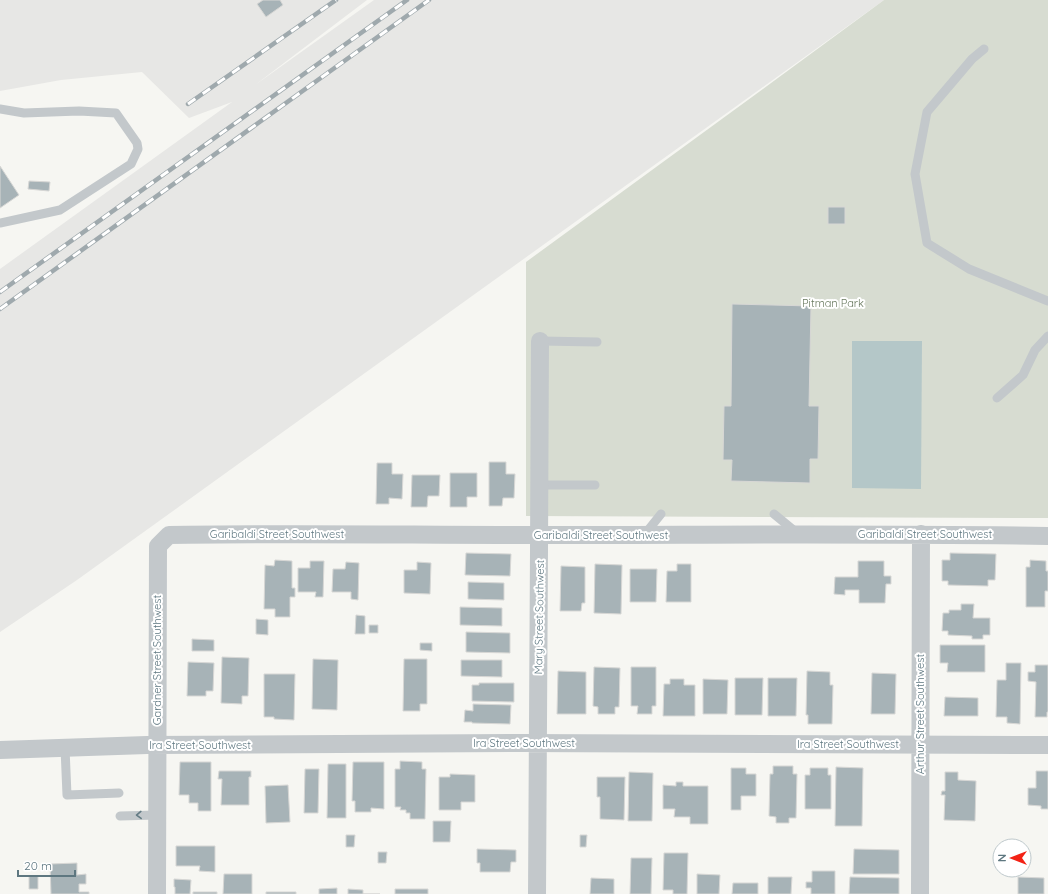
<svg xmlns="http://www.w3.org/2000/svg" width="1048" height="894" font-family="Quicksand,sans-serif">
  <rect width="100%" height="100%" fill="#f6f6f2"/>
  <!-- built -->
  <path fill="#e7e7e5" d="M0,0H367L255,85L374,0H884L77,580L0,632V269L232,102L189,118L142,72L61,80L0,91Z"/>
  <!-- green -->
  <path fill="#d7dcd1" d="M884,0H1048V518L526,516V262L767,86Z"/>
  <!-- water -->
  <path fill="#b4c7c8" d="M852,341H922L921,489L852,488Z"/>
  <!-- building -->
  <path fill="#a7b3b7" stroke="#d7d7d5" d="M263,0H280L283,5L266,17L257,4Z
    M0,166L19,195L0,208Z
    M29,181L50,182L49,191L28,189Z
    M828,207H845V224H828Z
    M732,304L811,306L809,406H819L818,459H810V483L731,481L732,460H723L724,406H731Z
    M489,462H506V474H515L514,498H503L502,506H489Z
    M377,463H392V474H403L402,499L389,498V504H376Z
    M450,473H477V497H467V507H450Z
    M412,475H440L439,496H428L427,507H411Z
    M466,553L511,554L510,576L465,575Z
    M950,553L996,554L995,580H988V586L948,585V581H942V560H950Z
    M275,560L292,561V588H295V597H290V617H275V609H264L265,565L274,566Z
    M1030,560L1046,561V571H1048V591H1045V607H1026V567H1030Z
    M310,561H324L323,597H315L316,592H298V568H310Z
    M858,561H884V576H891V584H886L885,603H859V590H845V595L834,594L835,577H858Z
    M346,562L359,563L358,600L351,599V592H332L333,569H345Z
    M417,562L431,563L430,594L404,593V570H417Z
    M595,564L622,565L621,614L594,613Z
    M677,564H691V602H666L667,571H677Z
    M561,566L585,567V603H582L581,611H560Z
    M630,569H657L656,602H630Z
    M468,582L504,583V600L468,599Z
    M961,604H974L973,618H990V635H983V639H972V636L948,635V631H942L943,613H949V610H961Z
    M460,607L502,608V626L460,625Z
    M356,615L365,616V634H355Z
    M256,619L268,620V635L256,634Z
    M369,625H378V633H369Z
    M466,632L510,633V653L466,652Z
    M192,639L214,640V651H192Z
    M420,643H432V651L420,650Z
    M940,645H985V672H947L948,663H940Z
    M222,657L249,658L248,696H242V704L221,703Z
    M313,659L338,660L337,710L312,709Z
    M404,659H427V704H420V711H403Z
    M461,660H502V677L461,676Z
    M188,662L214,663L213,691H206V696H187Z
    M1006,663H1021L1020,724L1007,723V717H996L997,680H1006Z
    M1035,665H1048V712H1047V717H1035L1036,682L1028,681V672H1035Z
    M594,667L620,668L619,707H615V714H598V707L593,706Z
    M631,667H656V706H652V714H637L638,706H631Z
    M558,671L586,672V714H557Z
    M807,671L830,672V685H833L832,724H808V715H806Z
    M872,673L896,674L895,714H871Z
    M264,674H295L294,720L274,719V717H264Z
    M735,678H763L762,715H735Z
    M768,678H797L796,716H768Z
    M670,679H684V685H695V716H663L664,684H670Z
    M703,679L728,680L727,714H703Z
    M479,683H514V702L472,701V685H479Z
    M945,697L978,698V716H944Z
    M473,704L511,705L510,724L472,723V722H464L465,710L473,711Z
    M400,761L422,762V769H426L425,819H410V813H406V810H400L401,807H395V769H400Z
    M180,762H211V811H198V803H189V795H179Z
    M353,762H384V809L371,808V812H355V801H352Z
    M328,764H346V818H327Z
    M773,766H793V774H797L796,818H789V823H776V817L769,816L770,774H773Z
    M836,767L863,768L862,826H835Z
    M731,768H746V774H756V796H741V810H731Z
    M810,768H828V775H831V809H805V775H810Z
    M305,769H319L318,813H304Z
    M219,771H251V777H249V805H221L222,779H218Z
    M1036,771H1048V809H1041V806L1028,805V788H1036Z
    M629,772L653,773L652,821H628Z
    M945,772H958V780L976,781L975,821L944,820L945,795H941L942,791H945Z
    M450,774L475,775V802H461V810H439V777H450Z
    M597,777H625L624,820L600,819V797H597Z
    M676,782H683V786H708V824H690V817H674L675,809H663V785L676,786Z
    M288,785L290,822L266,823L265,786Z
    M433,821H451L450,842H433Z
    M346,835H355L354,847H346Z
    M580,835H587L586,847H580Z
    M176,846H215V872L199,871L200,866H176Z
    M477,849L516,850V862H511L510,872H480V863H477Z
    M854,849L899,850V874H853Z
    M378,852H387L386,863H378Z
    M664,853H688L687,894H673V890H663Z
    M631,858H652L651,894H630Z
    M77,863V875L86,874V884H79V892H89V894H51L50,864Z
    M812,871H835V894H811V888H806V882H812Z
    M224,874H252V894H223Z
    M697,874L720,875L719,894H697Z
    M29,876H38V889H29Z
    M768,877H792L791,894H768Z
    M850,877L899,878V894H849Z
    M1018,877L1044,878V894H1018Z
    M591,878L614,879V894H590Z
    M174,879L191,880L190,894H175V887H174Z
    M733,883H758V894H732Z
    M337,888V894H319V889Z
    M348,889L363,890V894H380H348Z
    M395,889H428V894H395Z
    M193,892H217V894H193Z
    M266,892H296V894H266Z"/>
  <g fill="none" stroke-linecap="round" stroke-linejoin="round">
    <!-- lane -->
    <path stroke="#c3c8cb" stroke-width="9" d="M984,49L972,59L927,112L915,174L927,243L969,269L1048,301
      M0,109L24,113L79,111L116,113L137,143L138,149L131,164L60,210L0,223
      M540,341L597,342
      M997,398L1023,375L1035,350L1048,336
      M539,485H595
      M774,514L797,533
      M645,534L661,514
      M65,748L67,795L119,793
      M120,816L157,815"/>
    <!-- street -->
    <path stroke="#c3c8cb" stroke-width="18" d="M0,750L147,745L521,743L1048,745
      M157,894L158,546L169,535C291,533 413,535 535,535C706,535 877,533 1048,536
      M537,894L539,550L540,341
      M920,894L921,534"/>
    <defs>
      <path id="rail" d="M188,104L336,0
        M0,292L407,0
        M0,309L429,0"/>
    </defs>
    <!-- rail casing -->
    <use href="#rail" stroke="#9fa9ad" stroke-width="4.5"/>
    <!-- rail -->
    <use href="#rail" stroke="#fff" stroke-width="3" stroke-dasharray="9" stroke-linecap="butt"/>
  </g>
  <!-- one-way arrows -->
  <defs><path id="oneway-chevron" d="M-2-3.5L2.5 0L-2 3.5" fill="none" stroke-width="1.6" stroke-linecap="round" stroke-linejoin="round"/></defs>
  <use stroke="#637b84" href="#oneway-chevron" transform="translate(139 815) rotate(178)"/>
  <g text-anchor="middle" stroke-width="4" stroke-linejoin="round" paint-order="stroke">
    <!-- park labels -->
    <g font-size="11" fill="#67785e" stroke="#fff">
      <text x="833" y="307">Pitman Park</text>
    </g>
    <!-- street labels -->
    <g font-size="11" fill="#5e7780" stroke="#fff">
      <text x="277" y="538">Garibaldi Street Southwest</text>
      <text x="925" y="538">Garibaldi Street Southwest</text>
      <text x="601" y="539">Garibaldi Street Southwest</text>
      <text transform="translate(539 617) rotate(-89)" y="4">Mary Street Southwest</text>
      <text transform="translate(157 660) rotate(-90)" y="4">Gardner Street Southwest</text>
      <text transform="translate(920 714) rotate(-90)" y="4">Arthur Street Southwest</text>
      <text x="524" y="747">Ira Street Southwest</text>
      <text x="848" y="748">Ira Street Southwest</text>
      <text x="200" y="749">Ira Street Southwest</text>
    </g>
  </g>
  <!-- north arrow -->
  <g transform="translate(1012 858) rotate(270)"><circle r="19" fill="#ffffff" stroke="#bfc9cc"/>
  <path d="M0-3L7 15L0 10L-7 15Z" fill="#f32215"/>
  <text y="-6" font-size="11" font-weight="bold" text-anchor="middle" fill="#5e7780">N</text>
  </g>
  <!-- scale -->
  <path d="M18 870v6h57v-6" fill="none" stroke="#5e7780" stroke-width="2"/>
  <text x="24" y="870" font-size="12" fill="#5e7780" stroke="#ffffff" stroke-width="3" paint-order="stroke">20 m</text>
</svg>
